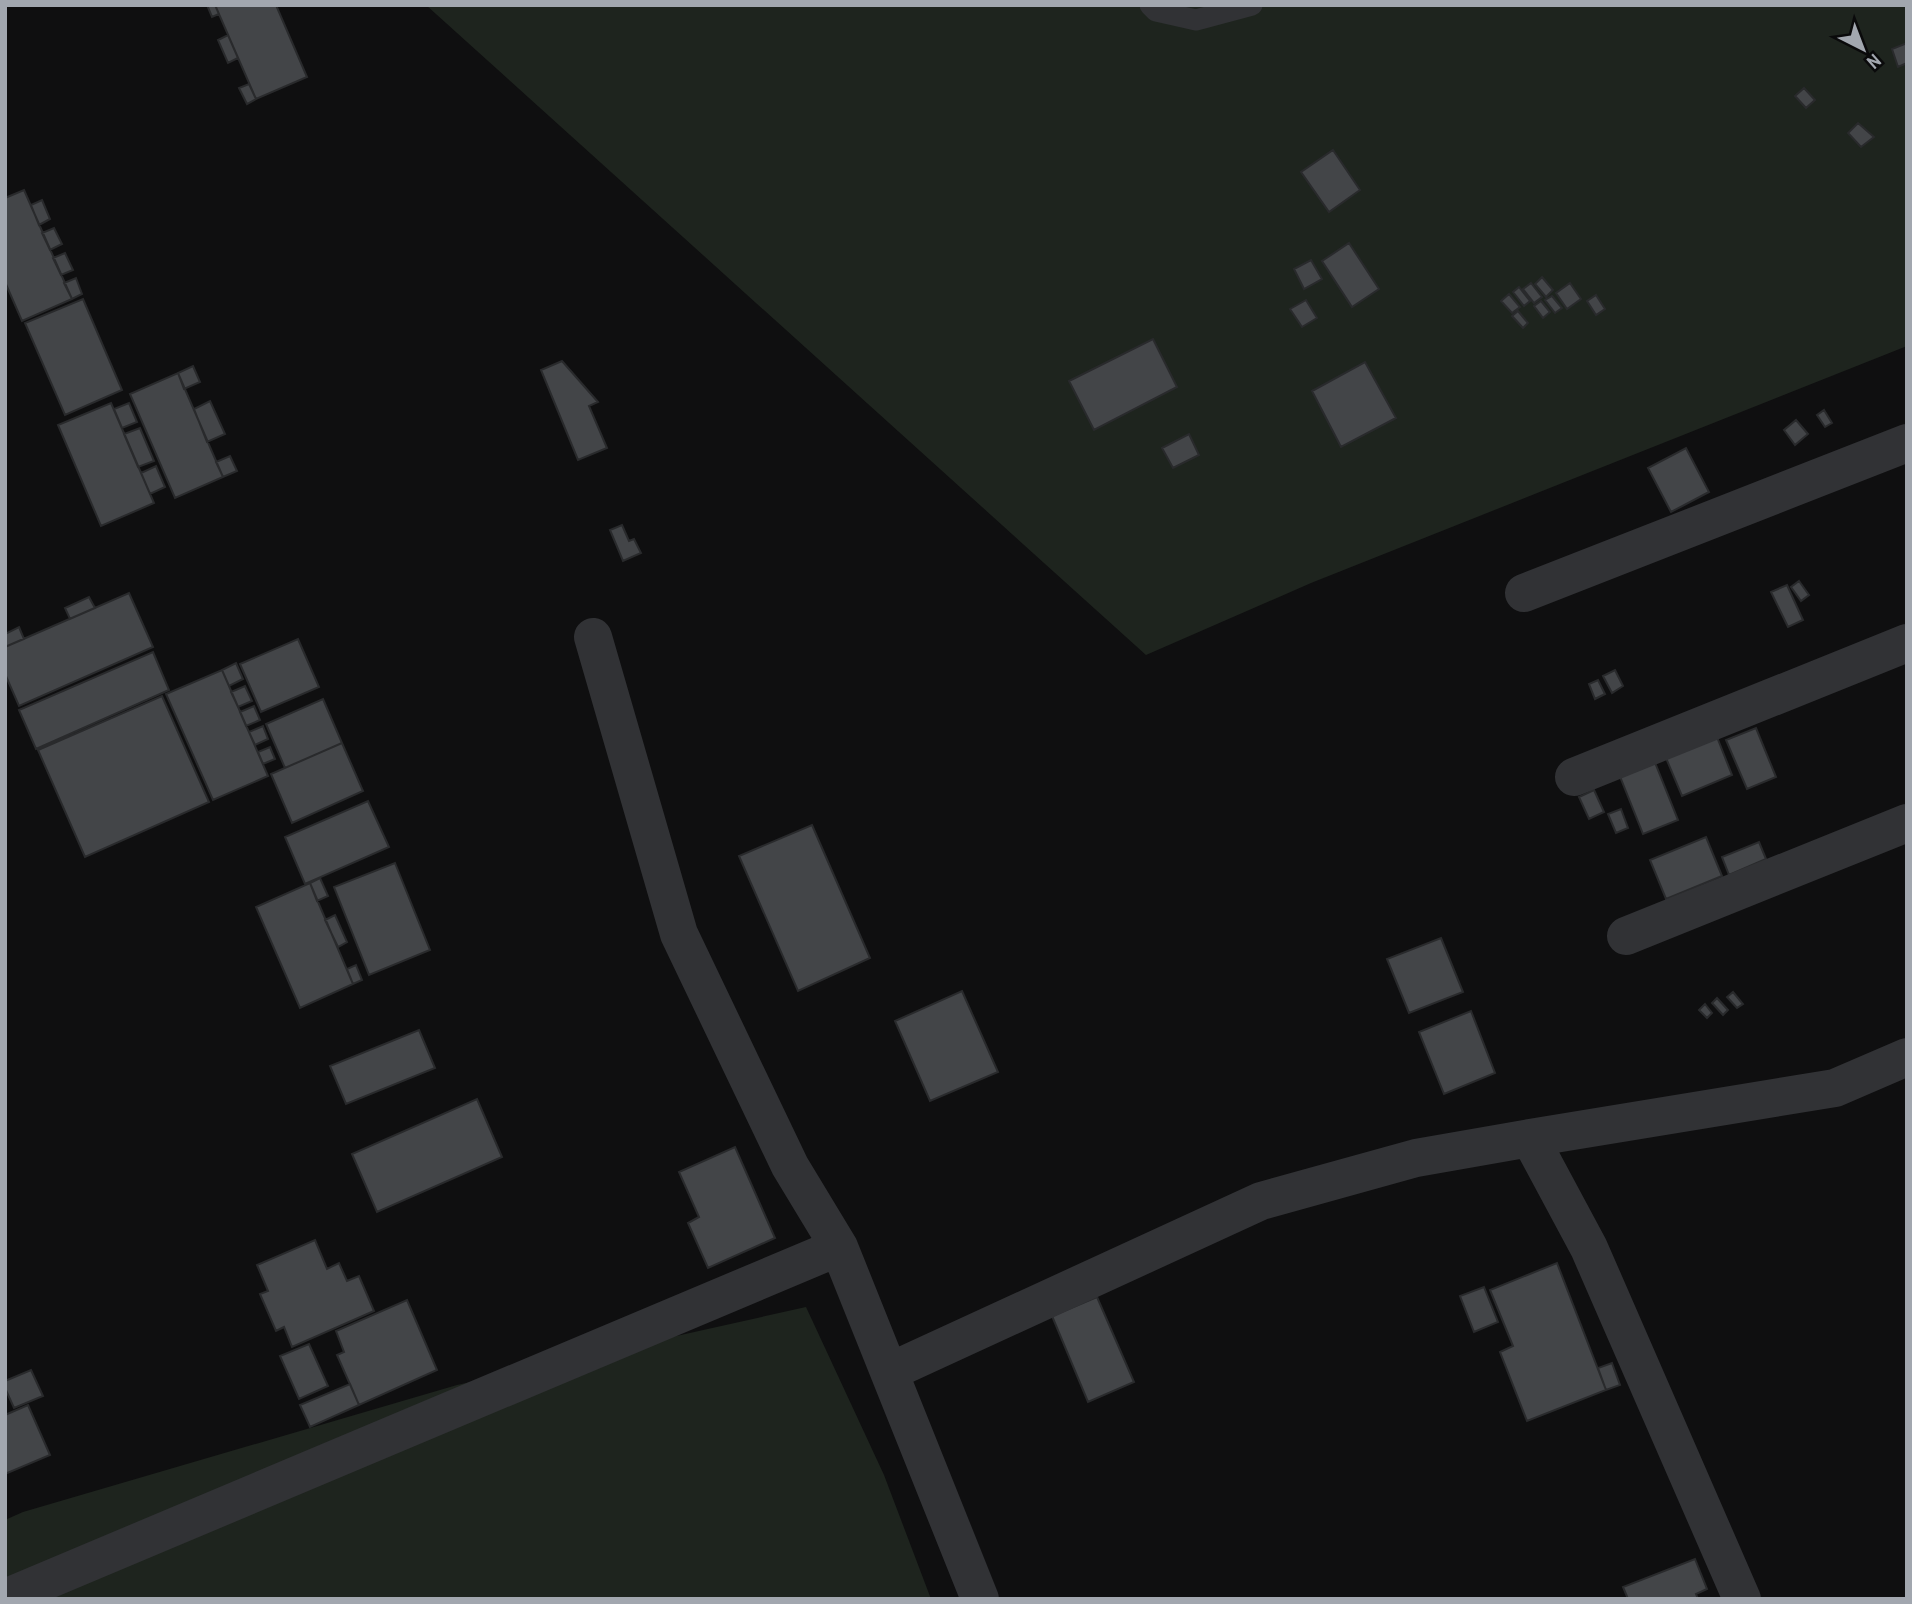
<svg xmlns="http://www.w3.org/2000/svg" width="1912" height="1604" font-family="'Archivo Narrow',sans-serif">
  <rect width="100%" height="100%" fill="#0f0f10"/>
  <!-- green -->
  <path fill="#1e241e" d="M426,5H1907V346L1311,583L1146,655Z
    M806,1307L884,1475L931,1599H5V1520L23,1512L457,1385Z"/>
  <!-- building -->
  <path fill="#434548" stroke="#292a2c" stroke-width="2" d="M207,5H215L219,14L212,17Z
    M215,5H276L307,77L256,99Z
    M228,35L238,58L228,63L218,40Z
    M1907,43V63L1898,67L1892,49Z
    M249,84L256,99L247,104L239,88Z
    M1804,88L1815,100L1806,108L1795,96Z
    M1858,123L1874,137L1861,147L1848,133Z
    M1333,150L1360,190L1329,212L1301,172Z
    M24,190L72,299L22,321L5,282V198Z
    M42,200L50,219L39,225L31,205Z
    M54,228L62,244L50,250L42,233Z
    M1349,243L1379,289L1352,307L1322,261Z
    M65,253L73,270L61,275L53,258Z
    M1311,260L1322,279L1304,289L1294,269Z
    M1542,277L1553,290L1546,297L1535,284Z
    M76,278L82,294L72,299L64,283Z
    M1531,283L1542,297L1534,303L1523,289Z
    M1570,283L1581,299L1567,309L1556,293Z
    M1519,287L1530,301L1524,306L1513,292Z
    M1509,294L1520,307L1512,313L1501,301Z
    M1596,295L1605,309L1596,315L1587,301Z
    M1552,296L1562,308L1555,313L1545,300Z
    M83,299L122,390L65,415L25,323Z
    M1306,300L1317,318L1302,327L1290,309Z
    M1541,301L1550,312L1543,318L1534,306Z
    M1518,311L1528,323L1523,328L1512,316Z
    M1153,339L1177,387L1094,430L1069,381Z
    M562,361L598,402L589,406L607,448L578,460L541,370Z
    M1365,362L1396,418L1341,447L1312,391Z
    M193,366L200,382L184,389L178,373Z
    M178,373L223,477L175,498L130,394Z
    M210,401L225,434L207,442L194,409Z
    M111,403L154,503L101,526L58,425Z
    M129,403L137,422L122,428L114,409Z
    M1824,410L1832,423L1825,427L1817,415Z
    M1796,420L1808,434L1795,445L1784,430Z
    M140,428L154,461L138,467L124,434Z
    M1189,434L1199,455L1173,468L1162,448Z
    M1686,448L1709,492L1671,512L1648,468Z
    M230,456L237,471L223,477L216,462Z
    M156,466L165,487L150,494L141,473Z
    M622,525L629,541L634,539L641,553L623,561L610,530Z
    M1799,581L1809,595L1801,601L1791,587Z
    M1787,585L1803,620L1788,627L1771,592Z
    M129,593L153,647L19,706L5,674V647Z
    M89,597L95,608L70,619L65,608Z
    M19,627L24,639L5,647V634Z
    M298,639L319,687L261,712L240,664Z
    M153,652L169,690L36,749L19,710Z
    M236,663L243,679L229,686L222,670Z
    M222,670L268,776L213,800L166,694Z
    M1615,670L1623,686L1612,693L1603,676Z
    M1598,680L1605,694L1595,699L1589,684Z
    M245,686L252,701L238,707L231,692Z
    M162,696L209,802L85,857L38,750Z
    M323,699L342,743L285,768L266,724Z
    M254,706L260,720L246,726L240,712Z
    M263,726L268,739L255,745L249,732Z
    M1756,728L1776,777L1747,789L1726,740Z
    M1717,737L1732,775L1682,796L1666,758Z
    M342,743L363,791L292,823L271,774Z
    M270,747L275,759L263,764L258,752Z
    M1652,755L1678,820L1643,834L1617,769Z
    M1594,790L1604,812L1589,819L1579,797Z
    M368,801L389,847L305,884L285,837Z
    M1621,809L1628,828L1616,833L1608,814Z
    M812,825L870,958L798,991L739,856Z
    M1706,837L1722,876L1666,899L1650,860Z
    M1759,842L1766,859L1729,875L1722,857Z
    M395,863L430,950L369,975L334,887Z
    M320,878L328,896L317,901L310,883Z
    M310,883L353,984L300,1008L256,907Z
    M335,915L347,942L338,947L325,920Z
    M1441,938L1463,992L1409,1013L1387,959Z
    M356,965L362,980L353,984L347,969Z
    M962,991L998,1072L930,1101L895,1021Z
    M1733,992L1743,1004L1737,1008L1727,997Z
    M1717,998L1728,1010L1723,1015L1712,1003Z
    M1705,1004L1712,1013L1707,1018L1699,1010Z
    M1471,1011L1495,1073L1444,1094L1419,1032Z
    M419,1030L435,1068L346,1104L330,1066Z
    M477,1099L502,1157L377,1212L352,1154Z
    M735,1147L775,1238L708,1268L688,1223L699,1217L679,1172Z
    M315,1240L327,1269L339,1263L347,1281L359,1276L374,1311L292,1347L284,1327L276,1331L260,1294L268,1291L257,1265Z
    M1557,1263L1606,1390L1527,1421L1500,1352L1513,1346L1490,1290Z
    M1484,1287L1498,1322L1474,1332L1460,1296Z
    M1097,1297L1134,1382L1088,1402L1052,1316Z
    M407,1300L437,1370L359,1405L337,1355L344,1352L336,1331Z
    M309,1344L328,1386L299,1399L280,1356Z
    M1612,1363L1620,1385L1606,1390L1598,1368Z
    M31,1370L43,1396L14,1408L5,1388V1381Z
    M350,1384L359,1405L310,1427L300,1405Z
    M28,1405L50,1455L5,1474V1415Z
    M1695,1559L1707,1589L1696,1594L1698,1599H1628L1623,1587Z"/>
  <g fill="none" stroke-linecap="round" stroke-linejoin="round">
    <!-- service -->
    <path stroke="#313235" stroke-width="21" d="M1150,5L1156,11L1196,20L1252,5"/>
    <!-- minor -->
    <path stroke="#313235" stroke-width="38" d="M1524,593L1907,443
      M593,637L679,934L790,1166L839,1247L980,1599
      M1574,777L1907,643
      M1626,936L1907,823
      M1530,1138L1835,1088L1907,1057
      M889,1372L1261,1201L1416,1158L1530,1138L1589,1248L1742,1599
      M5,1598L839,1247"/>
  </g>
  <!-- border -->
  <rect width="1912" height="1604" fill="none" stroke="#a2a7af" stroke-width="14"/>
  <!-- north arrow -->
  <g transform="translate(1863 49) rotate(138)" stroke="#0a0a0b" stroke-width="5" paint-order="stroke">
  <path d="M0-5L12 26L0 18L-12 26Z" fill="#a2a7af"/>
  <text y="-10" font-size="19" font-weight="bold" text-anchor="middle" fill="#a2a7af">N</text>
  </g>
</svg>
